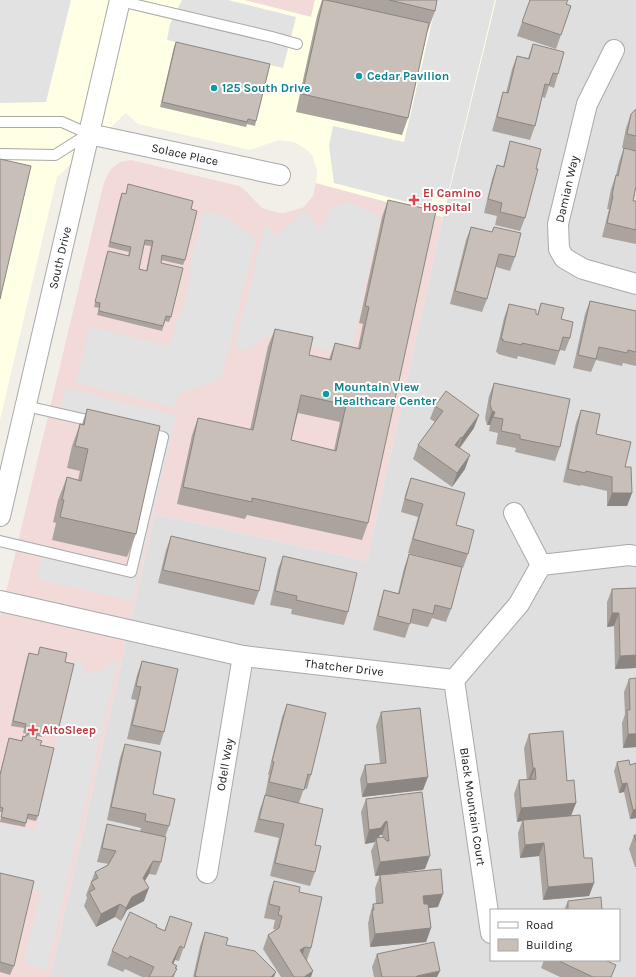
<svg xmlns="http://www.w3.org/2000/svg" width="636" height="977" font-family="Karla,sans-serif">
  <rect width="100%" height="100%" fill="#f2efe9"/>
  <!-- residential -->
  <path fill="#e0dfdf" fill-rule="evenodd" d="M496,0H636V977H50L155,514L367,561L443,217ZM491,910H619V960H491Z"/>
  <!-- commercial -->
  <path fill="#f2dad9" d="M244,0H315L311,17Z
    M131,160L239,186L246,191L262,208L279,213H284L304,207L313,196L316,183L443,217L367,561L155,514L50,977H0V617L104,182L111,169L120,162Z"/>
  <!-- education -->
  <path fill="#ffffe5" d="M0,0H244L311,17L315,0H496L443,217L316,183L317,170L312,155L306,149L294,142L279,140L250,150L138,124L126,113L57,177L0,420Z"/>
  <!-- parking -->
  <path fill="#e2e2e2" d="M0,0H71L46,102L0,103Z
    M182,0H228L296,17L283,68L167,40L170,24Z
    M437,0H495L448,194L434,191L430,208L334,183L329,146L333,126L404,142Z
    M350,202L380,217L349,363L326,350L266,337L251,349L234,350L265,225L277,235L300,214L306,210L319,231L328,215L330,208Z
    M203,211L222,215L256,239L221,380L180,393L175,407L76,383L89,327L170,346L178,316H181L190,278V265Z
    M66,387L120,402L177,415L132,601L37,579L43,551L131,572L163,437L59,413Z
    M79,660L86,673L97,672L118,660L47,970L27,964L24,958L41,891L0,881V823L35,831L74,669L71,664Z"/>
  <g fill="none" stroke-linecap="round" stroke-linejoin="round">
    <defs>
      <path id="service" d="M120,1L272,37L297,44
        M0,122H62L89,134
        M0,154L55,155L88,134
        M26,406L96,422
        M0,541L131,572L163,437L145,433"/>
      <g id="minor">
        <path d="M614,50L587,104L558,224L559,249L564,258L583,269L636,284"/>
        <path id="s1" d="M89,134L280,175"/>
        <path d="M514,513L541,565"/>
        <path id="s2" d="M0,516L120,0"/>
        <path id="s3" d="M0,601L243,656L454,680"/>
        <path id="s4" d="M454,680L491,933"/>
        <path d="M454,680L519,604L541,565L629,555L636,556"/>
        <path id="s5" d="M207,873L243,656"/>
      </g>
    </defs>
    <!-- service casing -->
    <use href="#service" stroke="#a9a9a9" stroke-width="12"/>
    <!-- minor casing -->
    <use href="#minor" stroke="#a9a9a9" stroke-width="22"/>
    <!-- service -->
    <use href="#service" stroke="#fff" stroke-width="10"/>
    <!-- minor -->
    <use href="#minor" stroke="#fff" stroke-width="20"/>
  </g>
  <!-- wall -->
  <path fill="#aba49e" fill-rule="evenodd" d="M322,0H437L435,11L427,33L408,118L402,135L296,112L317,16Z
    M530,0L566,4L571,6L556,49L517,36Z
    M176,42L256,121L255,126L247,124L246,127L160,107L174,47Z
    M533,44L558,74L554,88L549,86L545,98L542,97L535,126L530,140L492,131L499,106L503,92L506,93L512,69L517,56L528,58Z
    M636,109V151L622,148L626,128L631,114Z
    M510,141L525,218L520,231L495,225L497,216L484,213L492,179L497,165L503,167L506,155Z
    M624,148L636,151V188L633,201H636V244L602,237L609,209H607L611,189L616,175L619,162Z
    M128,184L191,209L185,260L183,265L161,260V263L171,317L169,322L165,321L162,331L97,315L99,308L94,307L106,256L108,251L128,256L129,252L108,247L120,198L122,193L126,194ZM144,245L151,246L146,271L139,269Z
    M388,200L368,523L362,540L247,515L245,519L177,504L192,435L198,418L250,430L268,346L275,329L309,355L329,359L335,343L358,348L363,324L359,323L382,217ZM298,413L340,422L334,450L291,440Z
    M471,227L492,232L494,227L515,257L510,271L496,267L487,299L482,312L450,304L466,240Z
    M590,301L636,311V366L623,363L622,366L596,360L591,372L573,368L585,314Z
    M541,303L561,319L570,338L565,351L560,350L555,365L518,356L517,359L498,354V353L496,352L504,318L509,304L537,315Z
    M494,383L560,447L555,461L515,452L516,448L496,444L498,433L489,431L490,425H487L485,418L489,396Z
    M435,406L474,428L460,448L465,469L452,487L413,459L418,445L435,422L430,419Z
    M87,409L136,534L127,557L52,540L56,523L53,522L58,500L67,477L78,480L80,471L67,468L72,446L80,424H82Z
    M581,410L596,434L625,467L632,493L627,506H607V491L581,485L580,486L563,482L576,423Z
    M411,478L468,554L463,568L462,567L451,609L446,622L432,618L428,627L410,623L405,638L373,630L380,603L384,590L398,593L404,568L409,554L457,566L408,553L418,517L401,512L406,492Z
    M171,536L259,591L254,605L158,583L166,550Z
    M283,556L348,612L344,625L291,614L292,609L270,605L278,569Z
    M636,588V668L615,669L614,626L607,627V602L612,589Z
    M40,647L65,662L58,731L56,736L43,733L42,737L37,736L36,739L40,745L38,816L36,821L27,819L25,827L0,822L2,812H0V773L9,738L21,741L23,736L25,737L27,735V734L23,733L24,728L11,726L27,658L29,653L38,655Z
    M142,661L164,732L160,745L127,739L136,700L131,699L137,675Z
    M629,679L636,747L623,748L622,723L625,714L624,692Z
    M287,704L311,775L307,789L304,788L299,803L315,845V872L310,886L270,876L279,838L254,832L260,809L265,795L269,775H268L282,717Z
    M381,712L423,790L362,797L360,779L365,765L380,764L376,726Z
    M529,734L567,781L576,803L571,815L584,858L594,883L589,896L543,900L539,856L520,858L518,833L522,821L517,822L514,794L519,780H527L524,748Z
    M125,744L153,794L169,826L165,837L161,862L156,875L149,874L145,881L144,901L127,910L121,921L115,917L96,927L84,906L87,898L86,895L95,872L109,864L97,862L103,838L107,824L140,832L141,828L107,820L120,758Z
    M629,760L636,818L630,819L624,792L619,793L614,771L617,762Z
    M422,792L425,869L375,876L371,851L375,842L365,844L361,812L366,799ZM380,835H382V837H379Z
    M634,835H636V867H635L629,849Z
    M0,873L14,966L10,975L0,972Z
    M380,875L438,907L429,908L431,928L426,942L370,947L368,923L369,920V918L373,904H376L375,888Z
    M274,881L299,892L311,948L307,960L311,977H281L263,949L268,935L277,930L273,929L275,920L264,918L269,895Z
    M568,901L602,910H564Z
    M170,916L192,923L179,961L175,960L173,964L177,966L174,977H142L125,969L123,972L107,965L112,951L156,927L164,931Z
    M205,932L226,945L274,977H193L200,946Z
    M377,954L437,977H374L372,967Z
    M544,960H605L612,977H560L541,968Z"/>
  <!-- shaded-wall -->
  <path fill="#8b8681" d="M492,411L495,412L490,425H487Z
    M479,415L474,428L457,451L462,438Z
    M461,437L456,450L455,445Z
    M470,455L465,469L452,487L457,473Z
    M612,493H632L627,506H607Z
    M612,613H619L614,626L607,627Z
    M636,655V668L615,669L620,656Z
    M628,734H636V747L623,748Z
    M533,768H535L530,781H528Z
    M428,777L423,790L362,797L367,784Z
    M627,783L624,792L619,793L622,784Z
    M576,803L571,816L523,820L522,821L517,822L521,808Z
    M636,809V818L630,819L633,810Z
    M387,821L382,835H380L376,842V838L375,842L365,844L369,830Z
    M544,843L539,856L520,858L525,845Z
    M430,856L425,869L375,876L380,862Z
    M153,861L149,874L138,891L143,878Z
    M594,883L589,896L543,900L548,887Z
    M149,888L144,901L127,910L121,921L126,908L132,897Z
    M443,894L438,907L419,909L423,896Z
    M120,904L115,917L96,927L101,914Z
    M431,928L426,942L370,947L375,934Z
    M180,946L175,960L167,977L172,963Z
    M305,947L301,960L300,950Z
    M313,971L311,977H304Z
    M440,971L437,977H416L417,976Z
    M276,972L274,977H271Z"/>
  <!-- building -->
  <path fill="#c7bfb8" stroke="#8b8681" fill-rule="evenodd" d="M323,0H326L429,23L408,118L302,94Z
    M389,0H437L435,11Z
    M530,0H568L566,4L571,6L561,35L522,22Z
    M176,42L270,64L256,121L248,119L247,122L162,102Z
    M533,44L564,52L558,74L553,73L549,85L545,84L535,126L497,117L503,92L508,93L517,56L529,59Z
    M636,109V136L627,134L631,114Z
    M510,141L541,149L536,169H538L525,218L500,212L502,203L488,199L497,165L504,167Z
    M624,148L636,151V186L633,201H636V230L607,223L613,196L612,195L616,175L618,176Z
    M0,159L31,166L0,299Z
    M128,184L193,201L191,209L197,211L185,260L162,255L161,263L183,268L171,317L166,316L163,326L99,311L100,303L95,302L108,251L129,256L131,247L110,242L122,193L126,194ZM145,240L153,241L147,271L139,269Z
    M388,200L436,211L368,523L252,498V502L183,487L198,418L253,430L275,329L313,337L309,355L331,360L335,343L360,349L369,307L365,306ZM301,395L346,405L336,451L291,440Z
    M471,227L492,232L494,227L521,233L515,257L499,254L487,299L455,291Z
    M590,301L636,311V352L628,350L627,353L599,347L596,359L578,355Z
    M541,303L564,308L561,319L573,322L570,338L563,337L559,351L522,343V345L503,341V339H501L509,304L536,310V314L538,315Z
    M494,383L570,399L560,447L520,439V435L501,431L503,419L493,417L495,412L492,411L490,404Z
    M446,391L479,415L462,438L461,437L455,445L470,455L457,473L418,445L443,411L435,406Z
    M87,409L160,426L136,534L60,517L64,500H62L67,477L81,481L88,449L75,446L80,424L84,425Z
    M581,410L600,414L596,434L631,442L625,467H631L632,493H612V477L586,471L585,473L568,469Z
    M411,478L465,493L456,525L474,530L468,554L413,539L423,504L405,499Z
    M171,536L266,558L259,591L163,570Z
    M409,554L462,567L451,609L435,605L433,614L413,609L410,624L378,616L384,590L399,594Z
    M283,556L357,573L348,612L296,600L297,596L275,591Z
    M636,588V655L620,656L619,613H612V589Z
    M40,647L67,653L65,662L74,664L58,731L44,728L43,733L38,731L36,739L42,741L40,745L54,748L38,816L28,814L26,823L1,817L3,808L0,807V775L9,738L22,741L23,736L25,737L26,735H28L29,729L25,728L26,724L13,721L29,653L38,655Z
    M142,661L178,669L164,732L132,725L141,687L136,686Z
    M636,678V734H628L627,710H630L629,679Z
    M287,704L326,713L311,775L308,774L304,790L269,782L274,762L272,761Z
    M420,708L428,777L367,784L365,765L386,763L381,712Z
    M563,731L567,781L574,780L576,803L521,808L519,780L536,779L535,768H533L529,734Z
    M125,744L161,752L153,794L175,799L169,826L145,821L146,814L111,807Z
    M629,760L630,765L636,763V809L633,810L627,783L622,784L617,762Z
    M422,792L430,856L380,862L376,838L383,837L387,841H389L387,821L385,822L381,828L369,830L366,799Z
    M265,795L323,809L315,845L321,846L315,872L275,863L284,824L259,819Z
    M580,815L584,858H592L594,883L548,887L544,843L525,845L523,820Z
    M107,824L166,837L161,862L153,861L143,878L149,888L132,897L126,908L120,904L101,914L89,892L95,889L91,882L98,878L95,872L108,865L116,851L102,848Z
    M634,835H636V841Z
    M441,869L443,894L423,896L424,904H428L431,928L375,934L372,910H374L373,904L383,903L380,875Z
    M0,873L34,881L14,966L0,962Z
    M274,881L300,887L299,892L322,897L311,948L305,947L300,950L313,971L304,977H294L268,935L279,928L282,916L278,915L280,907L269,904Z
    M601,897L602,910H568V901Z
    M130,912L157,925L156,927L165,931L170,916L192,923L184,948L180,946L172,963L177,966L175,968L177,969L172,977H149L154,967L130,956L128,959L112,951Z
    M205,932L228,938L226,945L255,951L276,972L271,977H198L195,976Z
    M434,942L440,971L417,976L416,977H382L377,954Z
    M557,960H605L616,965L611,977H593Z"/>
  <!-- markers -->
  <g fill="#0f9aa8" stroke="#fff" stroke-width="1.5">
    <circle cx="359" cy="76" r="4"/>
    <circle cx="214" cy="88" r="4"/>
    <circle cx="326" cy="394" r="4"/>
  </g>
  <g fill="#e0444e" stroke="#fff" stroke-width="1.5">
    <path d="M412 194h4v4h4v4h-4v4h-4v-4h-4v-4h4z"/>
    <path d="M31 724h4v4h4v4h-4v4h-4v-4h-4v-4h4z"/>
  </g>
  <g text-anchor="middle" stroke-width="4" stroke-linejoin="round" paint-order="stroke">
    <!-- culture labels -->
    <g font-size="12" font-weight="bold" fill="#0d838f" stroke="#fff" text-anchor="start">
      <text x="367" y="80">Cedar Pavilion</text>
      <text x="222" y="92">125 South Drive</text>
      <text x="334" y="391">Mountain View<tspan x="334" dy="14">Healthcare Center</tspan></text>
    </g>
    <!-- street labels -->
    <g font-size="12" fill="#222" stroke="#fff">
      <text dy="4" stroke="none"><textPath href="#s1" startOffset="98">Solace Place</textPath></text>
      <text transform="translate(567 189) rotate(-77)" y="4">Damian Way</text>
      <text dy="4" stroke="none"><textPath href="#s2" startOffset="265">South Drive</textPath></text>
      <text dy="4" stroke="none"><textPath href="#s3" startOffset="351">Thatcher Drive</textPath></text>
      <text dy="4" stroke="none"><textPath href="#s5" startOffset="110">Odell Way</textPath></text>
      <text dy="4" stroke="none"><textPath href="#s4" startOffset="128">Black Mountain Court</textPath></text>
    </g>
    <!-- health labels -->
    <g font-size="12" font-weight="bold" fill="#be3a42" stroke="#fff" text-anchor="start">
      <text x="423" y="197">El Camino<tspan x="423" dy="14">Hospital</tspan></text>
      <text x="42" y="734">AltoSleep</text>
    </g>
  </g>
  <!-- legend -->
  <rect x="490" y="909" width="130" height="52" fill="#ffffff" stroke="#a7a7a7"/>
  <rect x="498" y="922" width="20" height="6" fill="#ffffff" stroke="#a7a7a7"/>
  <text x="526" y="929" font-size="12" fill="#222222">Road</text>
  <rect x="498" y="939" width="20" height="12" fill="#c7bfb8" stroke="#a7a7a7"/>
  <text x="526" y="949" font-size="12" fill="#222222">Building</text>
</svg>
